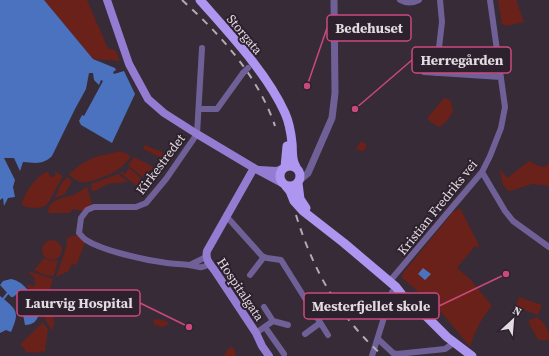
<svg xmlns="http://www.w3.org/2000/svg" width="549" height="356" font-family="'Source Serif 4',serif">
  <rect width="100%" height="100%" fill="#362b36"/>
  <!-- green -->
  <path fill="#6a2119" d="M44,0H87L106,44L108,48L116,51L120,61L93,59Z
    M498,0H517V3L524,22L506,26L502,24Z
    M444,98L448,99L451,101L453,112L446,122L439,127L428,120V117Z
    M361,141L367,145L364,151L357,150L356,149Z
    M145,145L162,152L172,159L170,161H168L145,150L143,148Z
    M118,151L125,153L131,156C122,169 112,174 98,179C86,183 78,185 69,174C77,167 86,160 96,157C104,154 111,155 118,151Z
    M134,157L152,166L153,168L143,176H141L128,165Z
    M529,161L539,166L545,167L549,162V186L532,184L510,191L507,190L502,183L500,169L507,178Z
    M129,168L141,178L137,186L120,173L121,171L125,174Z
    M46,172H48L51,177L55,176V172H56L63,176L47,205C40,209 29,209 22,205C22,195 37,176 46,172Z
    M118,174L128,182L108,184L92,192L91,184Z
    M67,177L72,181L65,194L55,198L61,184Z
    M87,186L92,205L81,211L73,209L69,213H48C49,198 62,199 73,195C78,193 83,189 87,186Z
    M460,208L479,245L477,248L475,246L457,268L470,279L492,306C482,317 474,333 470,347L447,319L436,307L402,278L403,273L453,212Z
    M76,235L85,243L76,266L74,264L71,265L69,271L56,277L66,248L67,238Z
    M42 250a10 10 0 1 1 20 0a10 10 0 1 1-20 0Z
    M44,258L51,261L58,260L54,276L45,275L34,270Z
    M29,271L53,279L44,310L42,312L27,286L30,284L32,287L35,285C34,275 35,278 28,272Z
    M52,289V310L54,323L52,331L44,317Z
    M519,297L542,305L538,315L519,308L516,306Z
    M536,317C545,321 549,330 549,340H538L528,321Z
    M156,319L167,321L168,323V325L162,327L154,325L153,320Z
    M42,323H43L48,329L45,351L44,352L41,351L39,353L31,352L27,353L24,348L20,346L21,344Z
    M231,347L234,348L236,356H223L225,355L227,350Z"/>
  <!-- water -->
  <path fill="#4b72bf" d="M0,0H44L93,59L115,68L116,70L113,72L114,74L124,71L135,94L112,143L81,125L79,121L82,115L84,116L103,81L101,80L99,85L94,80L93,73H89L86,89L75,109L52,156C43,165 35,163 23,162L20,171L14,158H4L15,180L13,187L15,197L8,198L4,206L3,198L0,200Z
    M423,268L431,274L425,280L418,274Z
    M11,279C27,282 35,300 39,314C37,321 33,325 25,325L21,304L23,298L21,294H17L13,297H11L0,285L3,281Z
    M0,296C17,310 20,311 11,332L6,330L0,333Z"/>
  <g fill="none" stroke-linecap="round" stroke-linejoin="round">
    <!-- stream -->
    <path stroke="#4b72bf" stroke-width="2" d="M3,299L8,293"/>
    <!-- minor -->
    <path stroke="#6f6198" stroke-width="6" d="M400,0C407,4 413,3 419,0
      M202,48L197,134L166,179L146,203L136,207H94L87,210L81,218L79,233C81,235 83,238 86,240C103,251 145,260 167,263C174,264 182,264 189,265C197,266 200,270 209,264
      M424,72L501,77
      M436,73L442,22L440,0
      M199,109H217L243,73
      M482,172L505,211L513,221L549,247
      M227,217L262,256L267,258L281,260L328,335
      M190,265L206,257
      M250,275L264,257
      M389,282L482,172L490,156L501,128L505,107L490,0
      M273,321L288,325
      M265,327L284,354
      M256,333L273,321L264,307
      M305,334L320,323
      M378,339L393,353L397,354L445,349L455,342
      M372,356L392,292L396,287"/>
    <!-- tertiary -->
    <path stroke="#6f6198" stroke-width="7" d="M300,180L308,173L332,118L335,93L334,0"/>
    <!-- secondary -->
    <path stroke="#937cd2" stroke-width="8" d="M107,0L129,64L148,99L164,113L197,134L254,168L282,183
      M254,168L207,251C205,260 210,264 215,271L256,333L262,346L269,356
      M259,170L277,171L282,169"/>
    <!-- primary -->
    <path stroke="#ac96ef" stroke-width="9" d="M200,0C229,33 267,73 285,113C289,122 291,133 292,143C293,152 291,159 296,167
      M280 176a10 10 0 1 1 20 0a10 10 0 1 1-20 0Z
      M285,167L287,146
      M298,183L300,199L306,208
      M285,185L290,191L294,201L303,211L344,243L396,287L403,296L427,317L447,337L472,356"/>
    <!-- rail -->
    <path stroke="#b3abb3" stroke-width="2" stroke-dasharray="7 7" stroke-linecap="butt" d="M182,0C221,35 258,76 275,126
      M296,215C313,270 339,317 383,356"/>
    <!-- minor-bridge -->
    <path stroke="#6f6198" stroke-width="6" d="M243,73L248,68"/>
  </g>
  <g text-anchor="middle" stroke-width="4" stroke-linejoin="round" paint-order="stroke">
    <!-- street labels -->
    <g font-size="13" fill="#e2dbe2" stroke="#2c212c">
      <text transform="translate(245 34) rotate(50)" y="5">Storgata</text>
      <text transform="translate(160 164) rotate(-53)" y="5">Kirkestredet</text>
      <text transform="translate(437 207) rotate(-51)" y="5">Kristian Fredriks vei</text>
      <text transform="translate(241 289) rotate(56)" y="5">Hospitalgata</text>
    </g>
  </g>
  <!-- callouts -->
  <path fill="none" stroke="#ca497d" stroke-width="1.5" d="M307 86L327 28M355 109L412 60M189 327L140 303M506 274L439 306"/>
  <g fill="#ca497d" stroke="#2c212c" stroke-width="1.5">
    <circle cx="307" cy="86" r="4"/>
    <circle cx="355" cy="109" r="4"/>
    <circle cx="189" cy="327" r="4"/>
    <circle cx="506" cy="274" r="4"/>
  </g>
  <g fill="#2c212c" stroke="#ca497d" stroke-width="1.5">
    <rect x="327" y="15" width="84" height="26" rx="4"/>
    <rect x="412" y="47" width="99" height="26" rx="4"/>
    <rect x="17" y="290" width="123" height="26" rx="4"/>
    <rect x="304" y="293" width="135" height="26" rx="4"/>
  </g>
  <g font-size="14" text-anchor="middle" font-weight="bold" fill="#e2dbe2">
    <text x="369" y="33">Bedehuset</text>
    <text x="462" y="65">Herregården</text>
    <text x="79" y="308">Laurvig Hospital</text>
    <text x="371" y="311">Mesterfjellet skole</text>
  </g>
  <!-- north arrow -->
  <g transform="translate(513 320) rotate(26)" stroke="#2c212c" stroke-width="3" paint-order="stroke">
  <path d="M0-3L7 15L0 10L-7 15Z" fill="#e2dbe2"/>
  <text y="-6" font-size="11" font-weight="bold" text-anchor="middle" fill="#e2dbe2">N</text>
  </g>
</svg>
